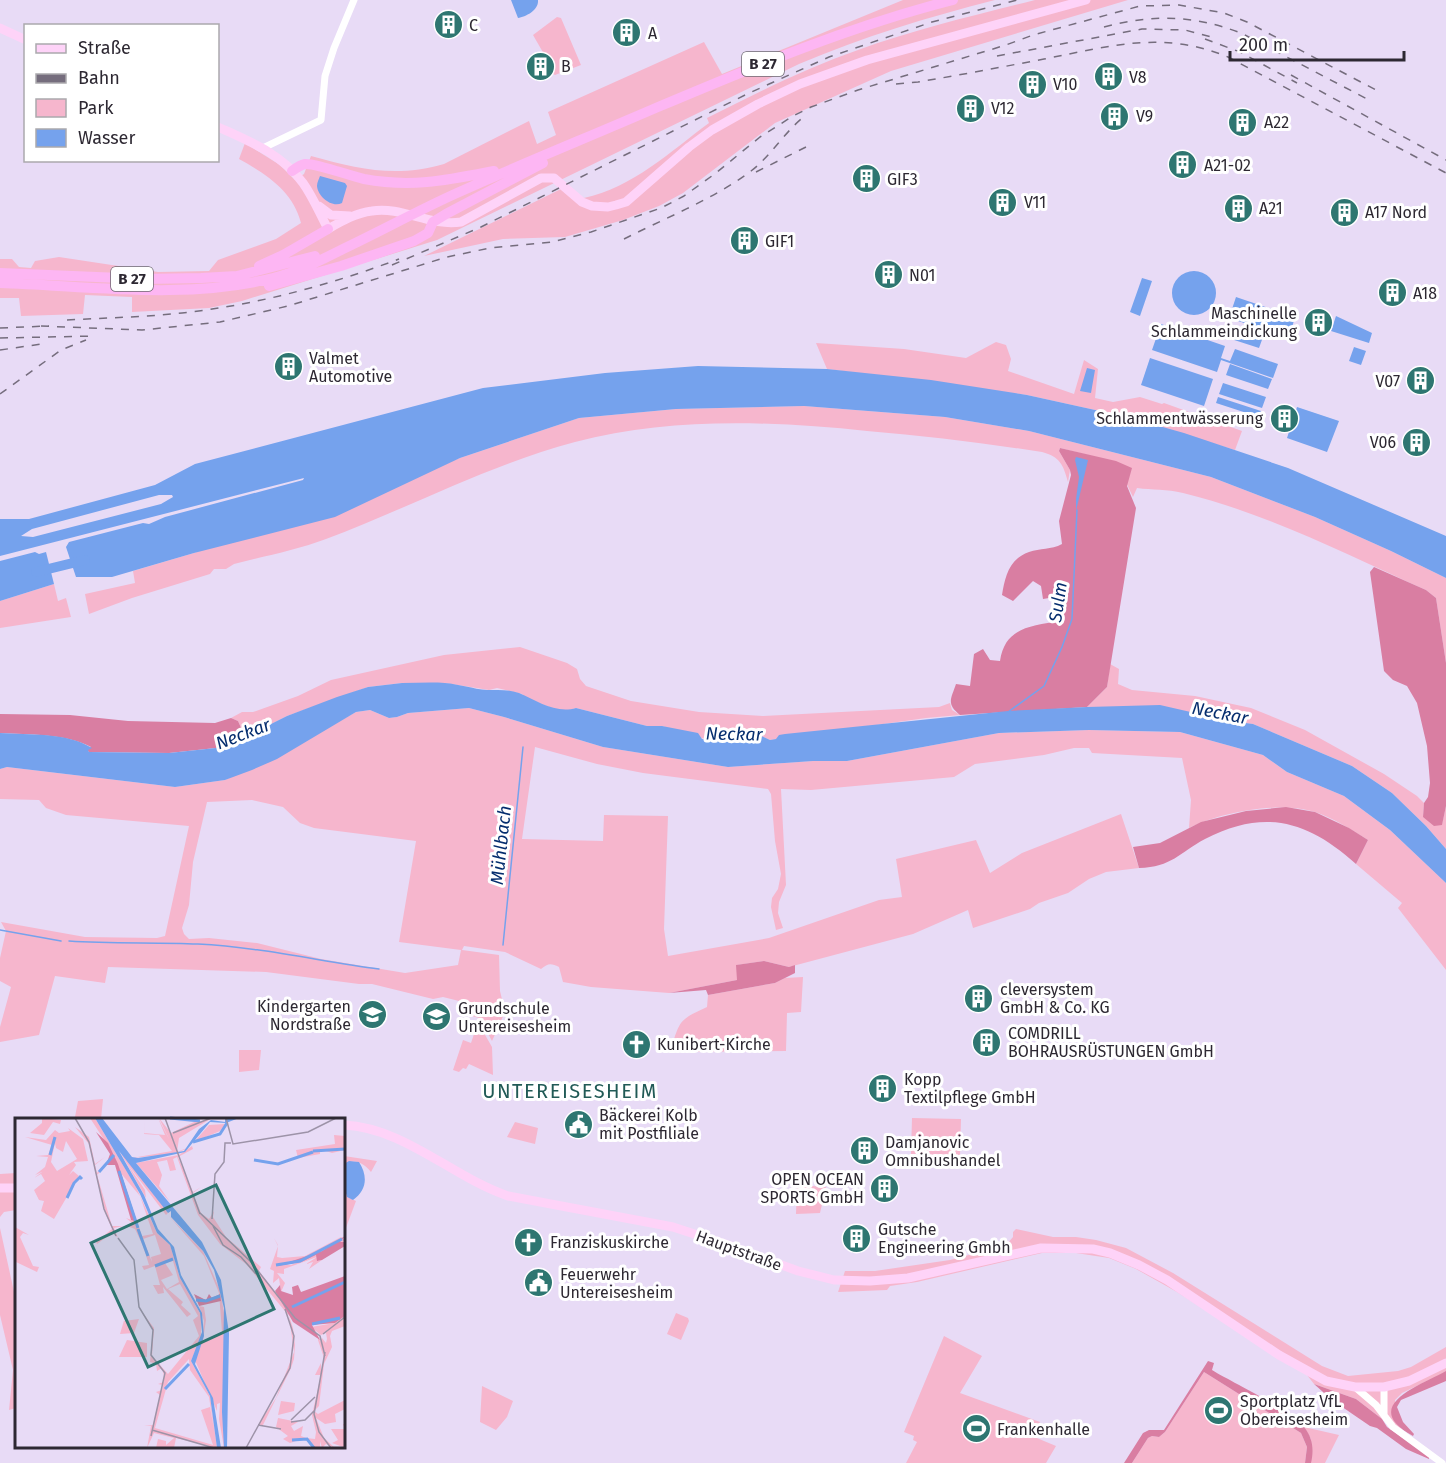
<svg xmlns="http://www.w3.org/2000/svg" width="1446" height="1463" font-family="'Fira Sans',sans-serif">
  <rect width="100%" height="100%" fill="#e8dbf6"/>
  <!-- green -->
  <path fill="#f6b6cd" fill-rule="evenodd" d="M903,0H995C928,17 863,37 799,64L437,240L242,301L209,308L132,312V297L85,295L83,314L21,316L19,298H0V259H12L19,267L31,268L35,261L59,257L158,272L209,271L218,260L276,239L301,223C293,191 266,174 239,159L245,143L280,165L295,180L304,174L311,156C359,169 395,178 444,164L529,121L537,144L556,135L548,112L704,42L722,74Z
    M1035,0H1128L891,71L775,123L683,193L659,206L623,220L565,237L503,239L424,256L565,187L584,198C632,188 671,151 709,123L707,118C757,93 806,68 858,50C916,29 976,15 1035,0Z
    M557,17L561,18L581,65L555,75L546,70L549,66L548,61L533,35Z
    M996,342L1006,345L1011,359L1008,371L1074,394L1084,360L1098,369L1095,398L1113,402L1140,397L1162,404L1164,403L1242,431L1235,450L1127,417L1027,395L827,369L816,343L904,349L966,358Z
    M804,406L945,417L1029,431L1211,477L1315,517L1391,551L1446,578V663L1436,598L1426,590C1348,555 1266,513 1183,493C1167,489 1152,490 1137,488L1133,497L1116,462L1060,448L1059,451L1070,470L1068,482C1063,464 1060,457 1042,452C984,443 926,436 867,431C770,421 670,417 575,442C488,465 409,508 326,539C297,550 265,556 234,564L226,569H214L210,574L132,598L89,614L85,594L135,583L133,571L194,553L460,458L579,418L676,409Z
    M54,584L58,601L66,598L71,617L0,628V601Z
    M520,647L567,663L577,669L580,679L586,686L631,701L699,712L763,716L939,707L950,703L952,710L960,715L926,718L770,740L757,734L714,737L708,740L662,726H647L576,708L567,711L557,710L526,698L522,694L497,688L489,690L445,683H402L368,687L287,716L234,743L242,730L238,721L231,718L242,712H253L298,696L331,680L444,655Z
    M1110,664L1119,669L1118,684L1132,690L1195,696L1251,708L1305,730L1384,774L1417,796L1424,803L1423,817L1442,824L1446,806V849L1426,826L1392,793L1352,766L1253,724L1087,707L1107,687Z
    M469,708L504,717L603,747L728,767L813,761H847L999,733L1089,730L1180,732L1263,755L1287,772L1344,796L1390,830L1446,883V970L1398,908L1402,903L1356,864L1368,840C1352,830 1333,818 1315,812C1279,801 1222,812 1189,828L1191,800L1182,758L1092,753L1089,748H1074L1044,755L975,764L954,777L811,790L781,789L786,885L779,902L778,913L783,928L776,930L771,907L772,898L778,889L781,874L775,841L771,794L768,789L643,773L597,764L535,747L522,839L603,841L604,815L668,816L664,929L668,956L769,938L879,900L902,897L896,859L976,840L990,873L1022,853L1121,814L1139,868L1106,872L1089,879L1068,893L1039,903L1030,909L973,928L968,910L913,934L789,967L764,961L737,965V980L669,993L591,987L563,982L559,967C551,963 548,963 541,969L505,952L464,946L462,950L499,955L500,991L505,1012L492,1041L484,1026L477,1025L479,1018L472,1016L475,1005L443,997L433,999L372,984H359L266,972L108,967L105,983L55,976L39,1035L0,1042V1027L11,987L0,981V958L6,931L1,922L85,937L157,938L165,936L189,826L66,815L46,808L39,800L0,799V769L7,767L175,787L225,780L302,742L356,712L370,710L389,718L397,717L408,713ZM252,800L283,807L300,823L314,828L416,841L399,942L461,950L458,965L405,973L321,959L257,943L209,938L189,939L184,934L182,928L189,905L193,862L207,802Z
    M803,977L801,1012L787,1013L786,1051L672,1052L671,1049C680,1020 679,1020 707,1007L708,995L775,983L785,978Z
    M475,1031L484,1033L492,1047L493,1075L469,1064L466,1069L463,1068L459,1072L453,1070L463,1040L471,1043Z
    M239,1050H261L259,1070L239,1072Z
    M103,1099L101,1119L75,1117L78,1101Z
    M912,1118L961,1119L960,1156L911,1154Z
    M515,1122L538,1128L535,1144L507,1137Z
    M344,1156L377,1161L371,1172C364,1163 355,1158 344,1164Z
    M16,1173V1210L4,1212L0,1217V1174Z
    M797,1185L826,1187L820,1213L796,1214Z
    M344,1186L347,1197L356,1201L344,1233Z
    M0,1228L16,1301V1408L9,1410L13,1370L0,1315Z
    M1016,1229L1053,1237H1076L1096,1240L1126,1248L1173,1273L1322,1366L1348,1376L1398,1371L1411,1367L1446,1347V1372L1402,1393L1395,1400L1396,1422L1402,1430L1382,1419L1356,1399L1314,1384L1307,1375L1177,1292L1136,1269L1109,1258L1076,1253H1042L917,1282L890,1286L887,1290L838,1292L845,1271H875L950,1260L1006,1245L1013,1237V1232Z
    M676,1313L688,1318L689,1321L681,1340L667,1334Z
    M944,1336L982,1356L960,1393L1040,1422L1032,1436L1056,1446L1046,1463H906L917,1442L913,1440L914,1436L904,1432Z
    M1204,1372L1301,1433L1307,1447L1305,1463H1132L1148,1438L1152,1436L1159,1437L1165,1432Z
    M482,1386L513,1401L507,1417L496,1430L480,1422Z
    M1304,1427L1339,1435L1325,1463H1311V1439Z"/>
  <!-- forest -->
  <path fill="#d97ea2" d="M1060,448L1116,461L1132,468L1127,486L1136,508L1107,687L1087,707L960,715C946,704 951,699 956,684L970,686L974,654L983,649L990,660L1000,661C1005,627 1031,626 1060,621L1063,594L1059,589L1055,597L1043,599L1041,586L1033,581L1013,601L1002,595C1005,577 1009,559 1029,552C1040,548 1051,550 1062,544L1059,521L1071,475L1070,470L1059,451Z
    M1374,567L1426,590L1436,598L1446,663V806L1442,825L1434,826L1423,817L1424,803L1428,797L1430,783L1427,746L1417,703L1407,686L1393,680L1384,671L1370,572Z
    M0,714L70,715L128,721L215,723L231,718L238,721L242,730L234,743L225,747L169,753L89,752L87,750L91,747C65,733 29,735 0,733Z
    M1286,807L1315,812L1349,828L1368,840L1356,864C1308,821 1265,808 1205,839C1179,853 1172,867 1139,868L1133,847L1160,843L1201,822L1246,811Z
    M764,961L789,967L795,965V973L775,983L708,995L706,990L669,993L737,980L736,965Z
    M1208,1361L1214,1363L1212,1370C1233,1383 1291,1410 1304,1427C1313,1438 1314,1450 1311,1463H1305L1307,1447L1301,1433L1204,1372L1165,1432L1159,1437L1152,1436L1148,1438L1132,1463H1124L1143,1433L1149,1430H1164Z
    M1446,1371V1381L1401,1400L1397,1407L1403,1422L1414,1434L1413,1436C1358,1406 1421,1385 1446,1371Z
    M1314,1384L1356,1399L1382,1419L1387,1427L1429,1456V1459L1406,1449L1377,1428L1370,1426L1332,1400Z"/>
  <!-- water -->
  <path fill="#75a2ed" fill-rule="evenodd" d="M511,0H538C539,10 526,17 518,18Z
    M320,176L345,183L347,186L342,203C332,208 318,197 317,186C317,182 319,179 320,176Z
    M1172 293a22 22 0 1 1 44 0a22 22 0 1 1-44 0Z
    M1142,278L1152,281L1140,316L1130,312Z
    M1236,297L1295,317L1289,338L1229,318Z
    M1336,316L1372,333L1369,343L1331,331Z
    M1161,324L1225,346L1221,358L1230,361L1235,349L1278,364L1273,378L1221,360L1217,372L1152,350Z
    M1233,326L1263,337L1259,348L1228,338Z
    M1354,347L1366,351L1361,365L1349,361Z
    M1150,358L1213,379L1204,406L1141,385Z
    M1230,364L1272,379L1268,389L1226,375Z
    M698,366L827,369L931,380L1027,395L1127,417L1184,433L1288,468L1446,536V578L1391,551L1315,517L1211,477L1029,431L945,417L804,406L676,409L579,418L460,458L335,517L194,553L112,577H76L66,547L69,542L143,523L149,524L165,517L303,480L304,478L0,556V519H29L155,485L195,464L483,388L605,373ZM159,495H172L173,497L161,504L33,537L21,536L32,529Z
    M1087,368L1095,370L1091,393L1080,391Z
    M1223,383L1266,397L1262,408L1219,394Z
    M1218,397L1261,411L1259,417L1216,403Z
    M1297,407L1339,421L1327,452L1287,438Z
    M1076,457L1088,460L1076,511V499L1079,477L1075,460Z
    M35,552L39,554L46,552L54,584L0,601V561Z
    M402,683C416,683 431,682 445,683C459,684 473,689 487,690C498,690 508,689 519,693C537,701 556,714 576,708L647,726H662L698,733L702,739L708,740L757,734L770,740L776,739L779,735L785,734L1008,711L1087,707L1160,705L1230,721L1253,724L1352,766L1392,793L1426,826L1446,849V883L1390,830L1344,796L1287,772L1263,755L1180,732L1089,730L999,733L847,761H813L728,767L603,747L504,717L469,708L408,713L397,717L389,718L370,710L356,712L277,759L252,770L225,780L175,787L7,767L0,769V733C29,735 66,732 92,748L88,750L89,752L169,753L225,747L287,716L337,697L368,687Z
    M349,1161L359,1162C368,1176 367,1190 353,1200L347,1197L344,1186V1164Z"/>
  <g fill="none" stroke-linecap="round" stroke-linejoin="round">
    <!-- stream -->
    <path stroke="#75a2ed" stroke-width="1.5" d="M1008,712L1044,686L1062,647L1072,619L1077,510
      M0,930L61,941
      M69,941C112,944 155,942 198,944C259,947 319,961 379,969
      M503,945L523,747"/>
    <!-- river -->
    <path stroke="#75a2ed" stroke-width="10" d="M36,572L85,560"/>
    <!-- minor -->
    <path stroke="#fff" stroke-width="7" d="M263,148L321,120L325,76L334,48L354,0
      M1355,1387L1376,1405L1393,1427L1442,1463
      M1384,1387V1415"/>
    <!-- major -->
    <path stroke="#fed3f8" stroke-width="9" d="M0,28L26,40
      M218,127C249,141 282,154 303,183C313,197 320,214 328,229C342,221 356,213 372,211C402,206 430,227 461,222L541,178H554L582,202L592,206L608,207L616,205L626,202L689,147L712,130L758,104L800,84L867,60L1086,0
      M319,206L331,215L350,216
      M344,1125C405,1128 452,1177 508,1196L673,1227L725,1244L798,1271L834,1280L870,1281L908,1278L1041,1248L1093,1249L1110,1253L1139,1265L1167,1280L1279,1355L1326,1381L1355,1387H1384L1409,1381L1446,1363
      M0,1188H16"/>
    <!-- highway -->
    <path stroke="#fdb6f3" stroke-width="10" d="M292,171C296,168 300,165 305,164C316,163 350,176 364,179C412,188 448,180 494,171
      M259,266L283,255L328,229
      M0,273L145,279L201,278L237,276L315,256
      M0,283C90,286 185,300 273,278C298,272 321,260 343,249C381,231 419,210 457,193C524,163 591,136 658,107C755,66 851,26 953,0
      M269,286L341,266L414,241L428,233L433,222L446,214L543,163"/>
    <!-- rail -->
    <path stroke="#756d7d" stroke-width="1.5" stroke-dasharray="8 8" stroke-linecap="butt" d="M1104,27C1154,14 1193,15 1241,33L1369,100
      M1205,39L1240,52L1297,83
      M997,56L1142,29L1185,30L1215,38
      M1291,75L1446,160
      M896,84L918,82C960,75 1002,67 1044,59C1112,46 1162,30 1228,57L1446,173
      M756,172L806,147
      M624,239C665,218 714,199 751,171C772,155 785,131 806,115
      M392,265L481,227L747,94L829,57L932,22L1017,0
      M67,320C106,318 144,317 182,313C256,305 330,285 399,259
      M41,326L142,330L220,322L288,306L447,257L490,248L552,242L591,232L661,208L684,196L716,173L760,137L793,116L811,107L858,90L1006,45L1033,35L1140,6L1179,5L1224,13L1247,22L1376,90
      M0,328L49,326
      M0,338L94,336
      M0,350L42,344
      M0,394L61,350L86,340"/>
  </g>
  <!-- icons -->
  <defs>
    <symbol id="building-disc" viewBox="-11 -11 22 22"><circle r="9.5" fill="#2e7671" stroke="#fff"/><path d="M-4-6H4V6H1V3H-1V6H-4ZM-2.5-4.3h1.7v1.8h-1.7ZM.8-4.3h1.7v1.8H.8ZM-2.5-1h1.7V.8h-1.7ZM.8-1h1.7V.8H.8Z" fill="#fff"/></symbol>
    <symbol id="school-disc" viewBox="-11 -11 22 22"><circle r="9.5" fill="#2e7671" stroke="#fff"/><path d="M0-5L7-2L0 1L-7-2ZM-4 1L0 2.5L4 1V4Q0 6-4 4Z" fill="#fff"/></symbol>
    <symbol id="church-disc" viewBox="-11 -11 22 22"><circle r="9.5" fill="#2e7671" stroke="#fff"/><path d="M-1.2-6h2.4v3.5h3.3v2.4h-3.3V6h-2.4V-.1h-3.3v-2.4h3.3Z" fill="#fff"/></symbol>
    <symbol id="civic-disc" viewBox="-11 -11 22 22"><circle r="9.5" fill="#2e7671" stroke="#fff"/><path d="M-.6-6.5H3V-4.5H.6V-3L4-1V1h2V6H-6V1h2V-1L-.6-3ZM-1.2 2.5V6h2.4V2.5Z" fill="#fff"/></symbol>
    <symbol id="stadium-disc" viewBox="-11 -11 22 22"><circle r="9.5" fill="#2e7671" stroke="#fff"/><path d="M0-5a6.5 5 0 1 0 0 10a6.5 5 0 1 0 0-10ZM-3.5-1.8h7v3.6h-7Z" fill="#fff"/></symbol>
  </defs>
  <g fill-rule="evenodd">
    <use href="#building-disc" x="432" y="8" width="33" height="33"/>
    <use href="#building-disc" x="610" y="16" width="33" height="33"/>
    <use href="#building-disc" x="524" y="50" width="33" height="33"/>
    <use href="#building-disc" x="1092" y="60" width="33" height="33"/>
    <use href="#building-disc" x="1016" y="68" width="33" height="33"/>
    <use href="#building-disc" x="954" y="92" width="33" height="33"/>
    <use href="#building-disc" x="1098" y="100" width="33" height="33"/>
    <use href="#building-disc" x="1226" y="106" width="33" height="33"/>
    <use href="#building-disc" x="1166" y="148" width="33" height="33"/>
    <use href="#building-disc" x="850" y="162" width="33" height="33"/>
    <use href="#building-disc" x="986" y="186" width="33" height="33"/>
    <use href="#building-disc" x="1222" y="192" width="33" height="33"/>
    <use href="#building-disc" x="1328" y="196" width="33" height="33"/>
    <use href="#building-disc" x="728" y="224" width="33" height="33"/>
    <use href="#building-disc" x="872" y="258" width="33" height="33"/>
    <use href="#building-disc" x="1376" y="276" width="33" height="33"/>
    <use href="#building-disc" x="1302" y="306" width="33" height="33"/>
    <use href="#building-disc" x="272" y="350" width="33" height="33"/>
    <use href="#building-disc" x="1404" y="364" width="33" height="33"/>
    <use href="#building-disc" x="1268" y="402" width="33" height="33"/>
    <use href="#building-disc" x="1400" y="426" width="33" height="33"/>
    <use href="#building-disc" x="962" y="982" width="33" height="33"/>
    <use href="#school-disc" x="356" y="998" width="33" height="33"/>
    <use href="#school-disc" x="420" y="1000" width="33" height="33"/>
    <use href="#building-disc" x="970" y="1026" width="33" height="33"/>
    <use href="#church-disc" x="620" y="1028" width="33" height="33"/>
    <use href="#building-disc" x="866" y="1072" width="33" height="33"/>
    <use href="#civic-disc" x="562" y="1108" width="33" height="33"/>
    <use href="#building-disc" x="848" y="1134" width="33" height="33"/>
    <use href="#building-disc" x="868" y="1172" width="33" height="33"/>
    <use href="#building-disc" x="840" y="1222" width="33" height="33"/>
    <use href="#church-disc" x="512" y="1226" width="33" height="33"/>
    <use href="#civic-disc" x="522" y="1266" width="33" height="33"/>
    <use href="#stadium-disc" x="1202" y="1394" width="33" height="33"/>
    <use href="#stadium-disc" x="960" y="1412" width="33" height="33"/>
  </g>
  <g text-anchor="middle" stroke-width="6" stroke-linejoin="round" paint-order="stroke">
    <!-- shield labels -->
    <g fill="#fff" stroke="#6c6870" stroke-width="1.5">
      <rect x="742" y="52" width="42" height="24" rx="4.5"/>
      <rect x="111" y="267" width="42" height="24" rx="4.5"/>
    </g>
    <g font-size="15" font-weight="bold" fill="#2d2832">
      <text x="763" y="69">B 27</text>
      <text x="132" y="284">B 27</text>
    </g>
    <!-- poi labels -->
    <g font-size="16" fill="#2d2832" stroke="#fff" text-anchor="start">
      <text x="469" y="31">C</text>
      <text x="648" y="39">A</text>
      <text x="561" y="72">B</text>
      <text x="1129" y="83">V8</text>
      <text x="1053" y="90">V10</text>
      <text x="991" y="114">V12</text>
      <text x="1136" y="122">V9</text>
      <text x="1264" y="128">A22</text>
      <text x="1204" y="171">A21-02</text>
      <text x="887" y="185">GIF3</text>
      <text x="1024" y="208">V11</text>
      <text x="1259" y="214">A21</text>
      <text x="1365" y="218">A17 Nord</text>
      <text x="765" y="247">GIF1</text>
      <text x="909" y="281">N01</text>
      <text x="1413" y="299">A18</text>
      <text x="1297" y="319" text-anchor="end">Maschinelle<tspan x="1297" dy="18">Schlammeindickung</tspan></text>
      <text x="309" y="364">Valmet<tspan x="309" dy="18">Automotive</tspan></text>
      <text x="1400" y="387" text-anchor="end">V07</text>
      <text x="1263" y="424" text-anchor="end">Schlammentwässerung</text>
      <text x="1396" y="448" text-anchor="end">V06</text>
      <text x="1000" y="995">cleversystem<tspan x="1000" dy="18">GmbH &amp; Co. KG</tspan></text>
      <text x="351" y="1012" text-anchor="end">Kindergarten<tspan x="351" dy="18">Nordstraße</tspan></text>
      <text x="458" y="1014">Grundschule<tspan x="458" dy="18">Untereisesheim</tspan></text>
      <text x="1008" y="1039">COMDRILL<tspan x="1008" dy="18">BOHRAUSRÜSTUNGEN GmbH</tspan></text>
      <text x="657" y="1050">Kunibert-Kirche</text>
      <text x="904" y="1085">Kopp<tspan x="904" dy="18">Textilpflege GmbH</tspan></text>
      <text x="599" y="1121">Bäckerei Kolb<tspan x="599" dy="18">mit Postfiliale</tspan></text>
      <text x="885" y="1148">Damjanovic<tspan x="885" dy="18">Omnibushandel</tspan></text>
      <text x="864" y="1185" text-anchor="end">OPEN OCEAN<tspan x="864" dy="18">SPORTS GmbH</tspan></text>
      <text x="878" y="1235">Gutsche<tspan x="878" dy="18">Engineering Gmbh</tspan></text>
      <text x="550" y="1248">Franziskuskirche</text>
      <text x="560" y="1280">Feuerwehr<tspan x="560" dy="18">Untereisesheim</tspan></text>
      <text x="1240" y="1407">Sportplatz VfL<tspan x="1240" dy="18">Obereisesheim</tspan></text>
      <text x="997" y="1435">Frankenhalle</text>
    </g>
    <!-- street labels -->
    <g font-size="16" fill="#2d2832" stroke="#fff">
      <text transform="translate(739 1250) rotate(20)" y="6">Hauptstraße</text>
    </g>
    <!-- water labels -->
    <g font-size="18" font-style="italic" fill="#052d6e" stroke="#fff">
      <text transform="translate(1058 602) rotate(-82)" y="6">Sulm</text>
      <text transform="translate(1220 713) rotate(11)" y="6">Neckar</text>
      <text transform="translate(243 734) rotate(-21)" y="6">Neckar</text>
      <text transform="translate(734 734) rotate(1)" y="6">Neckar</text>
      <text transform="translate(501 845) rotate(-84)" y="6">Mühlbach</text>
    </g>
    <!-- quarter labels -->
    <g font-size="20" letter-spacing="1.5" fill="#215a56" stroke="#fff">
      <text x="570" y="1098">UNTEREISESHEIM</text>
    </g>
  </g>
  <!-- overview -->
  <g transform="translate(15 1118)">
    <rect width="330" height="330" fill="#e8dbf6"/>
    <path d="M27,0L46,2L45,6L38,4L29,17L15,15L27,5ZM75,0H80L121,69L142,115L155,127L165,160L186,197V219L176,243L195,278L202,330L161,320L159,330H141L143,321L151,323V327L159,320L139,315L132,330L136,308H129L138,307L145,277L141,274L147,272L148,267L143,266L149,264V258L147,250L142,253L141,246L135,244L138,212L124,190L139,210L137,238L153,256L184,218L178,202L183,198L165,166L153,171L168,184L166,187L176,196L172,199L148,169L149,175L143,176L138,167H145L140,148L129,152L127,148L134,147L128,128L120,111L112,108L117,105L111,100L122,104L127,118L138,116L125,78L104,53L99,39L82,57L97,108H108L99,110L103,120L97,115L82,126L81,124L97,111L89,92L74,26L60,9L74,19L80,46L90,39L80,47L82,55L99,37ZM140,117L146,136L136,139L137,144L128,121ZM158,143L164,164L152,171L146,162L158,157L150,145ZM174,241L175,252L194,279L199,311L195,289L186,292L198,327L140,310L153,264ZM130,0L129,15L150,17L143,0L154,21L144,0L156,15L179,4L158,3L185,4L197,0L164,20L162,34L172,30L169,32L156,36L117,40L157,33L144,17L129,16ZM210,6L205,13L179,24L194,7ZM53,10L68,21L73,43L59,44L61,47L54,57L58,53L64,58L39,101L26,93L29,83L24,82L19,72L30,63L26,56L19,60L27,54L20,57L30,49L33,39L21,38L33,37L37,27L10,19L31,22L40,12L44,15L55,13ZM51,23L62,41L42,53L36,44L40,25L41,30L48,34ZM319,17L330,18V32L317,35L305,31V36L283,40L281,32L320,26ZM177,28L178,31L163,39L178,74L186,69L178,75L186,95L194,101L199,93L198,99L211,119L246,149L244,153L267,183L272,192L278,210L280,227L279,241L276,250L248,307H243L261,280L279,234L274,198L231,146L205,126L183,97L162,39L158,41L161,52L155,53L152,42L142,44L147,57L144,68L155,84L121,45L164,37ZM104,32L139,74L153,95L151,97L111,44L130,72L131,80ZM154,98L188,133L205,172L210,200L209,330L204,301L205,285L202,286V293L179,240L187,222L189,203L184,188L189,189L191,202L188,222L192,223L207,214L204,175L189,138ZM0,109L14,117L8,115L5,119L18,148L24,149L22,154L1,144ZM326,119L330,121L327,126L319,128L325,123L291,140L263,146L276,147L301,137L303,140V143L307,142L294,151L298,144L291,146L302,139L269,151V156L262,155L270,165L266,174L264,160L258,165L259,153L255,151L263,128L259,120L263,127L262,139L267,140L290,138ZM330,198V208L317,213L315,218L317,229L309,246L304,288L299,293L303,296L330,282V291L320,296L321,304L310,306L301,300L309,320L320,330L311,326L307,330L305,323V330H297L296,325L287,321L275,325L268,321L273,318L261,309L263,300L283,304L276,308L279,313L288,308L286,318L291,320L300,321L301,314L297,297L306,257H300L306,245V255L309,240L303,222L304,218L305,224L307,220L311,225L312,221L311,215L306,217L296,209L320,205ZM110,199L109,203L124,201L119,215L105,216ZM112,222L132,225V239H104ZM266,283L280,285L279,293L263,297ZM328,306H330V328L328,329L317,325L323,322L316,311H330Z" fill="#f6b6cd" fill-rule="evenodd"/>
    <path d="M81,14L93,25L103,46L122,104L116,102L100,47H91L95,36ZM330,118L325,124H330V128L307,142L302,143L301,137L286,144L262,148L307,133ZM330,158V198L320,205L297,207L305,222L278,204L260,173L265,167L266,173L278,177L277,169L283,167L286,174ZM194,176L197,180L205,176L206,183L184,188L179,176L191,182Z" fill="#d97ea2"/>
    <path d="M80,0H87L117,39L123,40L169,33L184,11L196,2L210,4V0H224L211,5L195,4L170,34L121,45L187,124L206,162L214,215L212,330H209L207,294L209,190L199,152L188,133L156,99V93L153,95L149,90L104,33L129,77L143,111L159,129L166,157L187,195L189,218L180,246L198,280L206,330H202L195,278L176,243L187,214L185,195L165,160L155,127L142,115L125,76Z" fill="#75a2ed"/>
    <path fill="none" stroke="#75a2ed" stroke-width="3" d="M155,0L185,3M178,24L205,16L212,5M298,33L330,31M35,37L40,19M239,42L263,46L298,34M104,53L123,110M84,54L99,37M52,80L59,65L65,59L67,61M123,111L133,138M261,147L285,143L327,121M140,148L158,141M181,182L191,183L205,178M277,189L330,164M297,206L325,200M150,271L174,246M277,322L292,321L299,330"/>
    <path fill="none" stroke="#9d93a8" stroke-width="1.5" d="M60,0L74,24L89,91L101,118M150,0L185,96M211,0L218,26L293,14L321,0M158,15L196,0M184,94L236,144L280,200L305,218L310,238M197,101L200,56L209,44L210,25H216M198,108L208,127L226,139L241,156M103,120L119,142L124,189L138,212L136,237L150,255L136,318M308,216L330,199M310,234L299,296L304,314L316,330M276,302L300,279M276,304L290,302L300,292M243,307L266,311M137,312L199,330M231,330L275,250L279,218L270,191"/>
    <path fill="#2e7671" fill-opacity="0.15" stroke="#2e7671" stroke-width="3" d="M201,67L259,191L133,249L76,125Z"/>
    <rect width="330" height="330" fill="none" stroke="#2d2832" stroke-width="3"/>
  </g>
  <!-- legend -->
  <rect x="24" y="24" width="195" height="138" fill="#ffffff" stroke="#aba9ad" stroke-width="1.5"/>
  <rect x="36" y="44" width="30" height="9" fill="#fed3f8" stroke="#aba9ad" stroke-width="1.5"/>
  <text x="78" y="54" font-size="18" fill="#2d2832">Straße</text>
  <rect x="36" y="74" width="30" height="9" fill="#756d7d" stroke="#aba9ad" stroke-width="1.5"/>
  <text x="78" y="84" font-size="18" fill="#2d2832">Bahn</text>
  <rect x="36" y="99" width="30" height="18" fill="#f6b6cd" stroke="#aba9ad" stroke-width="1.5"/>
  <text x="78" y="114" font-size="18" fill="#2d2832">Park</text>
  <rect x="36" y="129" width="30" height="18" fill="#75a2ed" stroke="#aba9ad" stroke-width="1.5"/>
  <text x="78" y="144" font-size="18" fill="#2d2832">Wasser</text>
  <!-- scale -->
  <path d="M1230 51v9h174v-9" fill="none" stroke="#2d2832" stroke-width="3"/>
  <text x="1239" y="51" font-size="18" fill="#2d2832" stroke="#ffffff" stroke-width="4.5" paint-order="stroke">200 m</text>
</svg>
